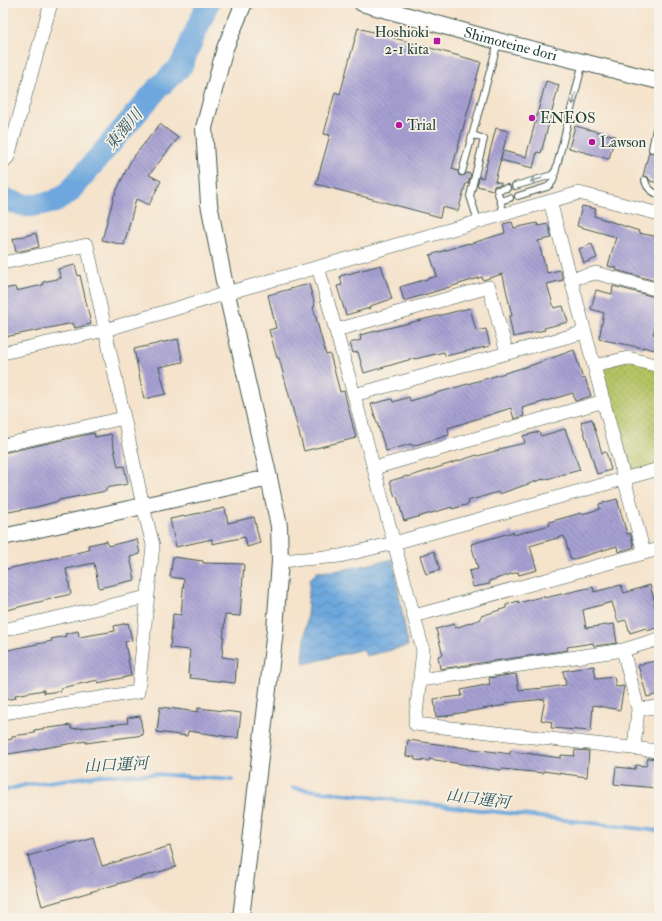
<svg xmlns="http://www.w3.org/2000/svg" width="662" height="921" font-family="'IM FELL Double Pica','Noto Serif JP',serif">
  <defs>
    <pattern id="park-dots" width="8" height="8" patternUnits="userSpaceOnUse"><rect width="8" height="8" fill="#b4c264"/><path d="M2 2h.1M6 6h.1" fill="none" stroke="#929f53" stroke-width="1.8" stroke-linecap="round"/></pattern>
    <pattern id="water-waves" width="16" height="10" patternUnits="userSpaceOnUse"><rect width="16" height="10" fill="#6da7dd"/><path d="M0 5q4-4 8 0t8 0" fill="none" stroke="#5989b4"/></pattern>
    <pattern id="building-back-hatch" width="6" height="6" patternUnits="userSpaceOnUse"><rect width="6" height="6" fill="#a7a0d3"/><path d="M-1 5l2 2M0 0l6 6M5-1l2 2" fill="none" stroke="#8784ac"/></pattern>
  </defs>
  <rect width="100%" height="100%" fill="#f7f3e8"/>
  <filter id="ink" filterUnits="userSpaceOnUse"><feTurbulence type="fractalNoise" baseFrequency=".025" numOctaves="2"/><feDisplacementMap in="SourceGraphic" scale="8" xChannelSelector="R" yChannelSelector="G"/><feConvolveMatrix kernelMatrix="1 2 1 2 8 2 1 2 1" color-interpolation-filters="sRGB"/></filter>
  <filter id="wash" filterUnits="userSpaceOnUse"><feTurbulence type="fractalNoise" baseFrequency=".012" numOctaves="4" result="noise"/><feDisplacementMap in="SourceGraphic" scale="16" xChannelSelector="R" yChannelSelector="G"/><feGaussianBlur stdDeviation="0.9" result="paint"/><feColorMatrix in="noise" values="0 0 0 0 0 0 0 0 0 0 0 0 0 0 0 0 0 1.4 0 .05"/><feComposite in="paint" operator="in"/></filter>
  <g filter="url(#wash)">
    <rect width="100%" height="100%" fill="#f5e3cc"/>
    <!-- park -->
    <path fill="url(#park-dots)" stroke="#6a804c" d="M628,358L659,366V469L624,479L594,366Z"/>
    <!-- water -->
    <path fill="url(#water-waves)" stroke="#467288" d="M393,559L408,646L366,656L363,649L305,664L303,661L310,579L317,572L343,570Z"/>
    <g fill="none" stroke-linecap="round" stroke-linejoin="round">
      <!-- stream -->
      <path stroke="#6da7dd" stroke-width="4" d="M293,788L659,831
        M3,791L25,785L102,775L155,774L232,780"/>
      <!-- river -->
      <path stroke="#6da7dd" stroke-width="23" d="M3,199L28,206L54,202L68,193L157,89L181,66L208,3"/>
    </g>
    <g id="blocks">
      <!-- building -->
      <path fill="url(#building-back-hatch)" d="M358,28L481,62L452,169L458,171L459,175L461,176L465,175L466,173L471,174L468,184L466,183L458,211L442,207L440,217L316,184L330,135L324,134L335,92L340,94Z
        M546,81L559,85L541,153L537,152L533,168L500,160L503,151L526,157Z
        M160,124L178,138L149,175L161,181L149,205L136,199L124,245L102,240L114,196L131,160Z
        M575,126L615,136L609,159L569,148Z
        M496,128L508,131L495,181L501,183V185L494,186L493,190L477,186L479,177L483,178Z
        M656,149L659,150V183L650,181L648,177L643,176L649,152L654,153Z
        M582,206L596,209L594,216L639,231L638,233L659,237V282L616,270L617,268L608,266L616,237L577,226Z
        M512,222L514,228L537,223L538,226L548,224L552,238L538,241L547,273L560,270L563,280L547,284L554,308L563,306L568,322L544,328L545,330L513,337L509,316H512L503,276L502,274L483,280L482,277L404,301L400,287L437,276L430,255L469,243V244L505,233L503,224Z
        M36,233L39,247L16,252L13,239Z
        M592,244L597,258L584,263L579,249Z
        M75,265L78,276L80,275L91,324L75,328L73,323L5,337L3,328V289L15,287L16,291L43,285V282L61,278L58,269Z
        M381,265L392,299L370,306V308L346,315L337,286L342,285L340,276Z
        M309,284L315,306L313,307L326,355L330,354L340,392L344,391L356,438L304,451L279,358H277L269,330L276,328L268,295Z
        M613,286L659,298V311L653,334L659,336V351L643,347V348L599,339L604,313L591,309L596,290L612,294Z
        M470,308L476,331L486,329L490,346L445,356L444,352L415,359V358L364,373L358,352L353,353L350,343L361,340L360,335Z
        M178,339L183,362L159,367L166,394L144,399L134,349Z
        M574,350L583,379L585,378L591,396L575,401L573,393L522,408L524,416L514,419L511,408L448,428L449,435L412,446L411,444L386,451L371,404L392,399L393,402L409,397L410,401L532,365Z
        M592,419L602,453L606,452L611,470L597,474L581,422Z
        M565,429L580,470L543,480V479L499,494L498,492L468,501L469,504L452,509V507L404,521L397,496L395,497L390,481L407,476L408,477L477,455L478,456L499,450V449L525,443L523,436L539,432L541,436Z
        M94,433L95,437L111,434L118,467L124,466L128,484L106,488V491L59,500V501L36,507L3,513V453Z
        M617,499L627,534L630,533L634,547L618,552L617,546L571,560L564,536L530,546L537,570L519,575L518,572L489,581L490,584L473,587L469,571L478,569L471,544L513,532L514,535L550,525L549,522L581,513L582,514L600,509L599,504Z
        M225,508L228,523L254,517L260,543L247,547L245,537L212,544V539L176,547L170,519Z
        M137,539L140,554L130,557L135,580L99,588L94,563L66,569L71,594L3,611V570L89,550L88,545L107,541L108,546Z
        M434,551L440,570L426,574L420,556Z
        M173,557L203,561V563L244,564L240,616L225,615L222,657L237,659L235,683L190,678L191,675L188,674L190,650L170,648L173,614L181,615L184,579L170,577Z
        M621,585L624,593L650,585L655,602L654,603L659,619V627L647,631L646,628L630,633L626,620L618,622L612,602L583,610L586,628L614,624L617,643L594,646L593,643L567,647L568,650L440,669L438,656L443,655L436,629L454,624L455,628L481,619V616L506,608V605L518,601L519,603L544,596V598L593,587L594,592Z
        M128,623L132,640L125,642L131,676L98,683V680L61,688V691L44,693V690L15,695L16,698L3,700V651L52,641L51,639L66,636L65,634L78,631L79,637L115,631L114,626Z
        M659,660V694L647,697L638,665Z
        M594,666L596,679L614,677L616,687L624,686L620,710L593,705L591,731L551,728L552,722L541,720L545,699L505,703L506,705L454,714V715L436,717L434,699L462,696L461,690L490,684L489,678L516,674L519,690L545,688L566,685L563,671Z
        M160,707L198,712V708L241,713L238,738L188,731L187,736L157,732Z
        M140,716L143,735L86,743V741L3,755V741L12,739V736L35,733L34,730L71,725V729L128,723L127,718Z
        M408,740L510,754V751L561,758V755L574,756L575,750L589,751L587,777L543,771V773L502,769L501,770L429,759V761L415,760V757L406,756Z
        M648,758L658,759L656,788L614,784L616,767L635,769L636,765L646,766Z
        M93,837L102,866L170,846L176,867L42,906L28,856Z"/>
    </g>
  </g>
  <g filter="url(#ink)">
    <use href="#blocks" fill-opacity="0" stroke="#3f564b" stroke-width="1"/>
    <g fill="none" stroke-linecap="round" stroke-linejoin="round">
      <defs>
        <path id="service" d="M473,135L484,139L470,196L478,221
          M652,149L656,129L659,124
          M462,172L498,42
          M645,180C646,188 652,192 659,195
          M515,186L552,175L555,171
          M518,196L547,187L550,185L553,181L583,62
          M500,201L510,198
          M504,214L497,190L507,188"/>
        <path id="minor" d="M3,162L8,157L51,3
          M550,201L644,553
          M3,263L87,245L143,506L153,545L138,692L3,713
          M318,267L354,395
          M571,279L596,273L659,290
          M336,330L489,287L507,353
          M585,332L354,395L423,650L415,724L659,751
          M3,353L105,330L227,293L579,193L659,214
          M594,366L628,358L659,366
          M3,445L124,418
          M374,468L604,401
          M280,561L340,556L394,543L659,469
          M414,616L659,549
          M3,630L147,597
          M623,650L638,709L634,748
          M420,680L623,650L659,639
          M638,709L659,707"/>
        <g id="tertiary">
          <path id="s1" d="M362,3L498,41L659,81"/>
          <path d="M3,537L269,478"/>
          <path d="M241,918L275,630L280,561L279,526L269,478L224,281L209,204L204,128L225,48L244,3"/>
        </g>
      </defs>
      <!-- service casing -->
      <use href="#service" stroke="#3f564b" stroke-width="8"/>
      <!-- minor casing -->
      <use href="#minor" stroke="#3f564b" stroke-width="14"/>
      <!-- tertiary casing -->
      <use href="#tertiary" stroke="#3f564b" stroke-width="18"/>
      <!-- service -->
      <use href="#service" stroke="#fff" stroke-width="6"/>
      <!-- minor -->
      <use href="#minor" stroke="#fff" stroke-width="13"/>
      <!-- tertiary -->
      <use href="#tertiary" stroke="#fff" stroke-width="16"/>
    </g>
    <!-- one-way arrows -->
    <defs><path id="oneway-shaft" d="M-6 0H5M1.5-3L5.5 0L1.5 3" fill="none" stroke-width="1.6" stroke-linecap="round" stroke-linejoin="round"/></defs>
    <g stroke="#8f9e9a">
      <use href="#oneway-shaft" transform="translate(574 99) rotate(104)"/>
      <use href="#oneway-shaft" transform="translate(536 180) rotate(164)"/>
    </g>
  </g>
  <!-- markers -->
  <g fill="#b5179e" stroke="#f7f3e8" stroke-width="1.5">
    <rect x="433" y="37" width="8" height="8" rx="2"/>
    <circle cx="532" cy="118" r="4"/>
    <circle cx="399" cy="125" r="4"/>
    <circle cx="592" cy="142" r="4"/>
  </g>
  <g text-anchor="middle" stroke-width="3.5" stroke-linejoin="round" paint-order="stroke">
    <!-- poi labels -->
    <g font-size="15" fill="#1f3d34" stroke="#f7f3e8" text-anchor="start">
      <text x="429" y="37" text-anchor="end">Hoshioki<tspan x="429" dy="17">2-1 kita</tspan></text>
      <text x="540" y="123">ENEOS</text>
      <text x="407" y="130">Trial</text>
      <text x="600" y="147">Lawson</text>
    </g>
    <!-- street labels -->
    <g font-size="15" fill="#1f3d34" stroke="#f7f3e8">
      <text dy="5" stroke="none"><textPath href="#s1" startOffset="154">Shimoteine dori</textPath></text>
    </g>
    <!-- water labels -->
    <g font-size="16" font-style="italic" fill="#32585e" stroke="#f7f3e8">
      <text transform="translate(123 129) rotate(-50)" y="6">東濁川</text>
      <text transform="translate(116 764) rotate(-3)" y="6">山口運河</text>
      <text transform="translate(478 798) rotate(7)" y="6">山口運河</text>
    </g>
  </g>
  <!-- margin -->
  <rect width="662" height="921" fill="none" stroke="#f7f3e8" stroke-width="16"/>
</svg>
